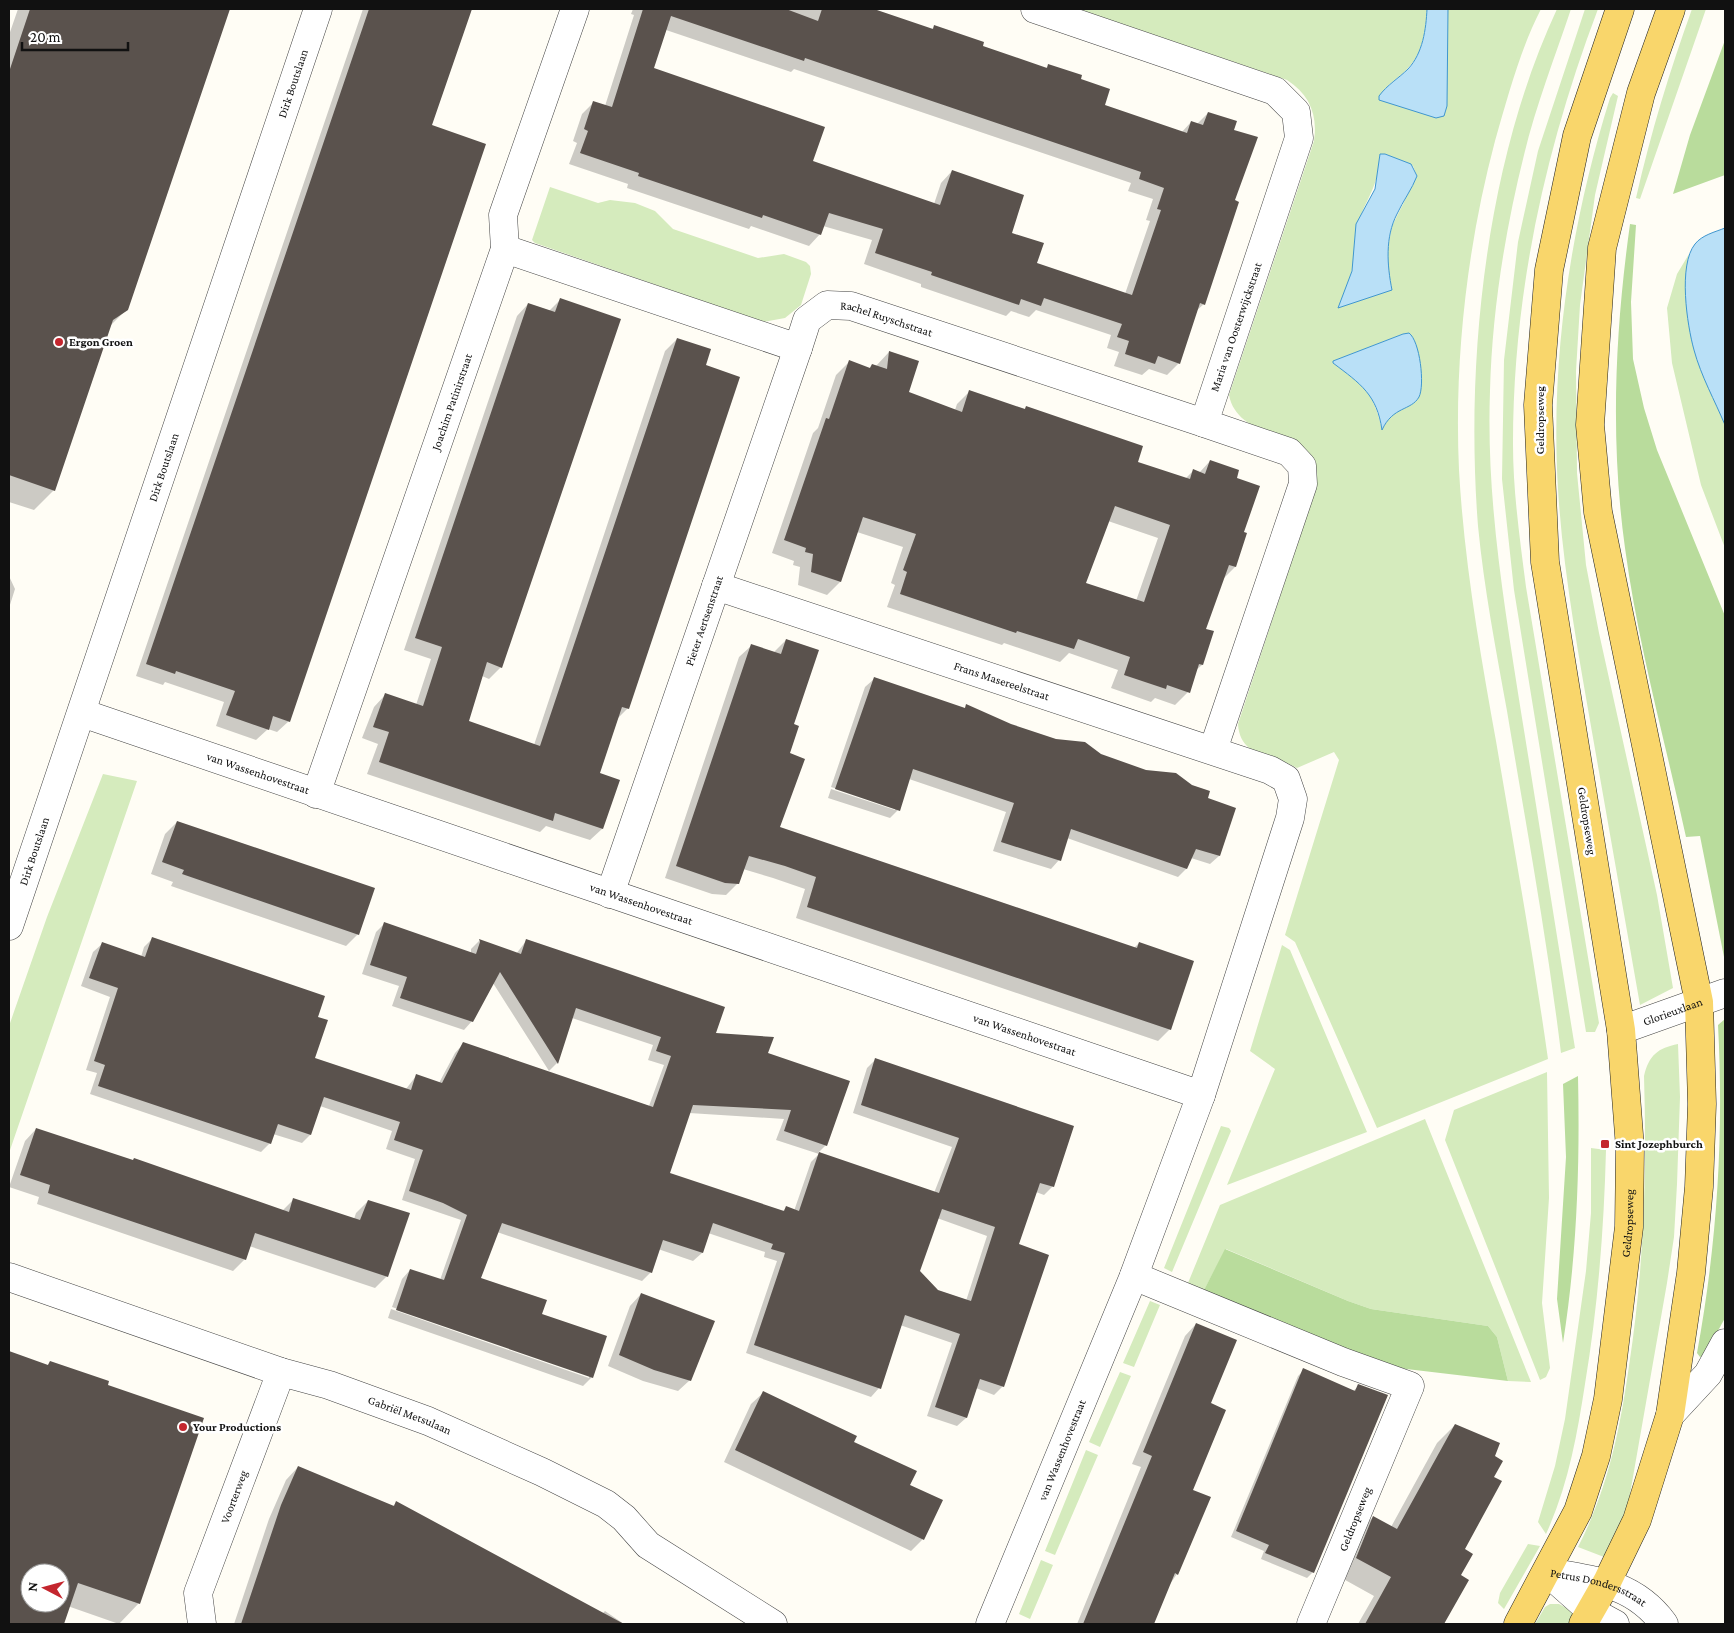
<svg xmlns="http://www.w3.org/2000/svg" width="1734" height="1633" font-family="'Crimson Pro',serif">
  <rect width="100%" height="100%" fill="#fffdf5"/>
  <!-- green -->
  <path fill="#d5ebbd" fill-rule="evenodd" d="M1078,9H1427C1426,29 1423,53 1408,68C1399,79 1383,85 1380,100L1446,112L1448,9H1541C1520,50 1508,96 1495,141C1467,246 1454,361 1459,470C1464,561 1480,652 1496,741C1514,847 1533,953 1548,1059L1377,1128L1295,942L1285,935L1339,760L1334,752L1297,768C1272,754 1240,758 1238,724L1317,484C1316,468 1311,454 1299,443C1272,433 1235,427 1229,395L1314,141C1318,114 1309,94 1287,80ZM1385,154L1413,166L1417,176L1392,226L1388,247V271L1338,308C1345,292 1351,277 1354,260C1355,250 1354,238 1356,229C1363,203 1381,184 1379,156ZM1403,334L1410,405C1396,409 1389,417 1382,429C1373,391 1364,386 1333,363V361Z
    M1557,9H1571C1555,57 1536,105 1524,155C1505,231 1492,312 1490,391C1486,502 1505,609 1522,718C1540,828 1557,938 1575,1048L1561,1053C1547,938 1526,825 1507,711C1496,650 1484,588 1478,526C1465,360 1486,161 1557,9Z
    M1585,9H1598C1545,149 1513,294 1513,444C1513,492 1520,540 1526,587L1599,1023L1595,1032H1586L1514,590L1502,479L1504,360L1518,242L1538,151Z
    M1692,9H1706L1640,199L1636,198C1651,132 1669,73 1692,9Z
    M1613,93L1618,96L1595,195L1580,305L1576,371L1577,473L1586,565L1599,633L1657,895L1673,988L1640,1005C1624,914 1608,823 1592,732C1578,651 1563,571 1558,489C1550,357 1571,223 1610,98Z
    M550,187L598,203L610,200L635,203L655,211L673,229L758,258L784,254L806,262L810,266L811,274L801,305L785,318L763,322L535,243L532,240Z
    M1689,254L1685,282L1694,350L1725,425V548L1701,485L1672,363L1667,308L1677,274Z
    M103,774L137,781L9,1153V1026L47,917Z
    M1282,945L1290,950L1367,1132L1227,1185L1275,1069L1250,1051Z
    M1678,1044L1680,1097L1677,1184L1674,1237L1667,1283L1627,1511L1604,1557L1578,1547C1608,1489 1620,1429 1629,1366C1644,1268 1647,1175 1644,1076C1649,1055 1658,1048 1678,1044Z
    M1547,1072L1549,1198L1542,1303L1550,1368L1546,1377L1540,1380L1445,1140L1454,1110Z
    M1425,1119L1531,1382L1508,1381L1497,1337L1488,1326L1371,1309L1348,1301L1226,1249L1204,1290L1188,1283L1220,1205Z
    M1221,1126L1229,1128L1231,1131L1172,1272L1164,1268Z
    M1591,1148L1606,1150C1604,1228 1598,1306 1585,1384C1577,1436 1568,1486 1546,1534L1538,1522L1555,1466L1565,1419L1586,1271L1591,1213Z
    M1150,1301L1160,1305L1134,1367L1123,1363Z
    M1120,1372L1131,1376L1100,1447L1089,1442Z
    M1086,1450L1098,1455L1055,1555L1045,1551Z
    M1528,1544L1540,1546L1504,1609L1498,1603L1500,1593Z
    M1041,1560L1053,1565L1030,1619L1019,1614Z
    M1550,1604H1559L1575,1613L1569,1624H1535L1545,1607Z"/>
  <!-- forest -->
  <path fill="#b9dc9c" d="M1725,40V175L1673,194L1690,135Z
    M1630,224L1636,225L1631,302L1633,359L1644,408L1657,450L1725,616V962L1700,836L1686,837C1665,741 1638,645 1625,548C1610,440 1615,332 1630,224Z
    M1725,1019V1318L1704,1356L1700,1357L1697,1353C1717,1244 1724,1136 1718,1025Z
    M1578,1076C1580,1166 1577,1254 1563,1343L1557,1299L1566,1157L1563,1084Z
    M1225,1249L1348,1301L1371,1309L1488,1326L1497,1337L1508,1381L1398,1368L1350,1352L1204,1290Z"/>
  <!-- water -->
  <path fill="#b9e0f7" stroke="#3f96cf" d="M1427,9H1448L1447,106L1444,116L1436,118L1379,100V96C1387,85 1399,78 1408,69C1423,53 1426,29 1427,9Z
    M1380,154H1385L1411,164L1417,176C1412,189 1403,201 1397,214C1385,237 1387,265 1392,290L1338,308L1352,271L1356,224L1375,189Z
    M1725,228V425C1715,401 1701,376 1694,350C1687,325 1678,265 1695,244C1702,235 1715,232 1725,228Z
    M1409,333C1420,341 1425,385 1419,397C1411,411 1393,406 1382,430C1377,395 1361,384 1333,363V361L1403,334Z"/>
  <!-- shadow -->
  <path fill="#0003" fill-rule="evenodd" d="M18,9H229L127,309L109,327L54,490L34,510L9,502V35Z
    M363,9H470L430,126L289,721L277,732L268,729L256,740L216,726L224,702L165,682L163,685L136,676Z
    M633,9H870L931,30L935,26L981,47L1045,69L1049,65L1079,80L1103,106L1181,133L1191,122L1197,124L1208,113L1233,130L1234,201L1204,304L1196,311L1179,363L1167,375L1149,369L1142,375L1114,366L1119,352L1107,348L1111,335L1036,310L1029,317L1011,311L1006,316L921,287V284L864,264L872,240L823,226L820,234L809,246L751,226L749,229L627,188L628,184L569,164L577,143L573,141L582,114L594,102L605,106L634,15L631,14ZM666,30L791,72L794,69L1131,183L1128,191L1153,199L1146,220L1150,221L1125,294L1035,264L1010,233L952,171L941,183L934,204L812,162L652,69Z
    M560,300L501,667L489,679L482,676L467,722L534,745L665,351L677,339L705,366L628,708L617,719L598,774L618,780L602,829L590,840L546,826L540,832L367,774L378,744L362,738L374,707L385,695L416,705L431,659L404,650L517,316L528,304L549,311Z
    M889,352L907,392L955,410L957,404L970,391L1024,410L1026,407L1136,463L1185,479L1193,471L1199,473L1210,461L1235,479L1242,533L1235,567L1222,580L1205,629L1202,665L1195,671L1188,692L1175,705L1155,698L1151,702L1111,688L1118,670L1069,653L1060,662L1004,643L1002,645L887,607L895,585L891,583L903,547L857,532L840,582L827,595L798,585L800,567L793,565L794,561L772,553L813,433L818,428L836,375L849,362L869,369L872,365L876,366ZM1108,521L1158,538L1136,601L1084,584Z
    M9,576L15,589L9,608Z
    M786,640L793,725L779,828L1134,948L1139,943L1170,1029L1158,1041L796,918L805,889L773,878L743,869L738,883L726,895L712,894L665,878L739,657L751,646L774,652Z
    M874,679L964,709L967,706L1010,725L1100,755L1206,799L1219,856L1210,864L1191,858L1186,869L1178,877L1067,838L1059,860L1051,869L993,851L1006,812L909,779L898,810L890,818L828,798L831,789L895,810V808L831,787L865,687Z
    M177,822L358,934L346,946L171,886L173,882L151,874L165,834Z
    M385,923L471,953V949L479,941L516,954L526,941L714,1034L767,1054L826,1145L818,1153L934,1193L952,1147L853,1113L867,1068L876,1059L1053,1186L1044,1195L1036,1192L1017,1245L1003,1386L994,1395L976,1388L966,1418L957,1426L927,1416L952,1343L900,1325L879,1388L871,1397L746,1353L777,1261L764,1257L765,1252L708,1233L702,1253L693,1261L658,1249L651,1272L642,1281L497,1232L479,1278L541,1315L592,1377L583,1386L388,1318L391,1309L589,1378V1375L392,1307L402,1279L410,1270L440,1280L461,1220L402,1200L415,1159L386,1149L392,1131L320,1106L310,1135L302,1143L273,1134L270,1143L261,1152L90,1094L97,1073L86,1070L110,997L81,986L93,952L102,944L141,957L144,947L152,939L317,1017L314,1059L406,1089L416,1076L439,1083L455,1053L463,1044L649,1106L664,1065L648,1060L653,1045L572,1018L557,1063L549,1071L493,983L472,1021L464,1030L392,1006L399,986L362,974L376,932ZM689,1113L784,1119L776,1140L819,1154L811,1162L794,1211L786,1208L782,1212L668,1174ZM937,1218L987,1236L966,1301L937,1291L919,1271Z
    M36,1129L282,1211L294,1199L354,1219L356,1213L368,1201L387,1276L375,1288L249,1246L245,1259L233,1271L37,1204L39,1197L9,1187L25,1141Z
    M641,1294L690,1380L678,1391L643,1381L608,1366L630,1306Z
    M1196,1324L1209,1404L1177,1574L1161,1597L1150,1624H1077L1141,1467L1132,1464L1185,1336Z
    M9,1352L47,1366L50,1362L139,1603L119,1624L59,1603L60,1573H30V1593L9,1586Z
    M1304,1370L1353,1391L1359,1386L1313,1572L1307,1578L1261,1559L1264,1551L1231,1537L1298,1376Z
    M763,1393L853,1442L909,1485L941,1501L922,1540L911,1551L724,1462L751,1404Z
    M1455,1425L1493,1457V1477L1463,1549L1459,1576L1467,1580L1442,1624H1358L1374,1596L1338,1576L1355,1535L1373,1517L1391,1527L1437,1443Z
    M298,1467L392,1507L396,1503L602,1614L605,1611L624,1624H455L423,1608L416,1624H234L269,1519L286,1480Z"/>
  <!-- building -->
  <path fill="#5a524d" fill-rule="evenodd" d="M30,9H230L128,310L113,320L55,491L9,475V72Z
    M369,9H472L432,125L486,144L290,722L273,716L269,730L226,715L235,691L176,671L175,674L146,664Z
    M643,9H786L818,21L822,9H874L933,29L934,25L984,42L983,46L1047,68L1048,64L1082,75L1081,79L1110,89L1105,105L1187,133L1191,121L1203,125L1208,112L1237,121L1234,130L1258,137L1235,200L1239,202L1205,305L1200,303L1180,364L1158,356L1155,364L1125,354L1129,341L1117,337L1122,324L1044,298L1041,306L1021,299L1019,305L931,275L932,272L875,253L883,229L829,213L821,235L763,215L762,218L638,176L639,173L580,153L588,131L584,129L593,101L612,107ZM671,16L804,61L805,58L1141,172L1139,179L1164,188L1157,209L1161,210L1132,295L1037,263L1044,243L1012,233L1024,195L952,170L940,205L813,161L825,127L654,68Z
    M560,298L621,319L502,668L487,662L469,721L540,746L677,338L711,349L706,365L740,377L629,709L622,707L600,773L620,780L603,829L555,813L553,821L379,762L389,732L373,727L385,693L423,706L442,647L415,638L528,303L555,312Z
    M889,351L919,361L909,392L962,412L969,390L1025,409L1026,406L1143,446L1138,462L1190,479L1193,469L1205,474L1210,460L1239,470L1237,478L1260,486L1244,532L1247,533L1236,567L1229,565L1206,629L1214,631L1203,665L1199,664L1190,693L1167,685L1166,689L1124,675L1130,657L1078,639L1074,649L1017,631L1016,633L900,594L907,572L903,570L916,534L863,517L841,582L811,572L813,554L805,552L806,548L784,540L826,418L829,419L849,360L870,368L872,364L887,369ZM1115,506L1170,525L1144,602L1086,583Z
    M786,639L819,650L794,724L799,726L790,753L805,759L780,827L1137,948L1139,942L1194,961L1171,1030L807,907L816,877L785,866L749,856L739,884L725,883L676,866L751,644L781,654Z
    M874,677L965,708L966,704L1011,724L1056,739L1085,742L1101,754L1146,770L1176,773L1192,785L1210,791L1208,798L1236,808L1220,856L1196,849L1187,869L1071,829L1061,861L1001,842L1014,803L913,769L900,811L835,789Z
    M177,821L375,888L359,935L182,874L184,870L162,862Z
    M384,922L476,954L480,942L479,939L521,954L526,939L618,970L725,1007L716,1033L774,1037L768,1053L850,1081L827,1146L784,1131L791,1110L693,1105L670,1173L784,1211L786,1206L799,1211L819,1152L939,1193L959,1138L861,1105L875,1058L1074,1126L1054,1187L1040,1183L1019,1244L1049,1255L1004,1387L980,1379L967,1418L935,1407L960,1334L905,1315L881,1389L754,1345L785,1253L771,1249L773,1244L713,1223L703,1253L663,1240L652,1273L502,1223L481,1278L547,1300L542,1314L607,1336L593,1378L396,1310L410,1269L444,1280L467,1215L443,1203L409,1191L423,1150L394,1140L400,1122L324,1097L311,1135L278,1124L271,1144L98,1086L105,1065L94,1061L118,988L89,978L102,942L145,957L152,937L325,996L318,1017L328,1020L315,1058L411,1090L416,1074L442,1083L463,1042L653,1107L671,1056L656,1051L661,1037L576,1008L558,1064L500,972L473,1022L400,998L407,977L370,965ZM942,1209L995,1227L971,1301L938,1290L920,1271Z
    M36,1128L133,1160L134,1158L289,1212L293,1198L360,1220L368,1200L410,1213L388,1277L255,1233L246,1260L48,1193L50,1185L20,1175Z
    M641,1293L715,1321L691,1381L654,1370L619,1355Z
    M1196,1323L1237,1340L1211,1403L1226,1410L1193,1490L1211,1497L1178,1575L1175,1573L1154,1624H1083L1152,1456L1143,1452Z
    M9,1351L48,1365L50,1361L109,1381L108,1385L204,1418L140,1604L78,1583L64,1624H9ZM30,1573H60V1603H30Z
    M1303,1368L1355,1391L1358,1384L1388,1395L1314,1573L1265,1553L1269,1545L1236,1531Z
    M763,1391L857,1436L854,1442L917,1471L910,1485L943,1500L924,1540L735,1450Z
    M1455,1424L1500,1443L1495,1456L1503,1461L1494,1477L1502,1481L1465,1549L1473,1554L1461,1575L1469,1580L1444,1624H1365L1391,1577L1356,1558L1373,1516L1397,1529Z
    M298,1466L394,1506L396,1501L624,1624H241L281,1505Z"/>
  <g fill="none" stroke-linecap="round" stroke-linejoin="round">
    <defs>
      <g id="minor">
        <path d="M1035,9L1275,91L1296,112L1299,138L1204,423L1289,452L1302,466L1303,484L1213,750"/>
        <path id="s1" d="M505,249L798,348L807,320L827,305L851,306L1204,423"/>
        <path id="s2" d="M716,586L1270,770L1286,779L1293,799L1290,818L1201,1095L1133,1278L990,1624"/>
        <path id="s3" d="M82,713L1201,1095"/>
        <path id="s4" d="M316,794L505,249L503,215L575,9"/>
        <path id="s5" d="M610,894L798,348"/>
        <path id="s6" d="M9,926L318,9"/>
        <path id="s7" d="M1621,1030L1725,993"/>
        <path d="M1134,1276L1343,1362L1410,1386L1311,1624"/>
        <path id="s8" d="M9,1277L281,1372L329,1385L428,1421L542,1472L606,1504L624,1518L648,1545L773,1624"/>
        <path d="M1670,1415L1708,1374L1725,1343"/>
        <path id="s9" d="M1547,1572C1594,1580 1634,1583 1664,1624"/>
        <path d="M1547,1572L1591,1611L1615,1624"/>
        <path id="s10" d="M202,1624L198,1593L281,1372"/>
      </g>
      <g id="major">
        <path id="s11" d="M1518,1624L1578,1511L1596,1456L1608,1399L1629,1227L1630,1148L1621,1030L1545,562L1538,405L1549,270L1577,136L1620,9"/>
        <path d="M1583,1624L1607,1582L1637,1520L1670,1415L1691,1273L1699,1187L1702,1104L1699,1002L1598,512L1590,425L1602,248L1641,93L1671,9"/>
      </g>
    </defs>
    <!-- minor casing -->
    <use href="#minor" stroke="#444" stroke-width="29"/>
    <!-- major casing -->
    <use href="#major" stroke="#222" stroke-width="29"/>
    <!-- minor -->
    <use href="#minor" stroke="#fff" stroke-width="28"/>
    <!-- major -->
    <use href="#major" stroke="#f9d66b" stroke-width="28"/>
  </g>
  <!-- markers -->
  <g fill="#c4262e" stroke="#fff" stroke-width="2">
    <circle cx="59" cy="342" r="5"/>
    <rect x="1600" y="1139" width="10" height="10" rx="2.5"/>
    <circle cx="183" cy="1427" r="5"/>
  </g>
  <g text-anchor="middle" stroke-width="5" stroke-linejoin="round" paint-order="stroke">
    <!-- street labels -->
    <g font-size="12" fill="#111" stroke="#fff">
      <text dy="4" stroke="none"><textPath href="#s6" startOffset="889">Dirk Boutslaan</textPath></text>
      <text dy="4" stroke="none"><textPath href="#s1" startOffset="425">Rachel Ruyschstraat</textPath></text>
      <text transform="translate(1236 327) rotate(-71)" y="4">Maria van Oosterwijckstraat</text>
      <text dy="4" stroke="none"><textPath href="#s4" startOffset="415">Joachim Patinirstraat</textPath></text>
      <text transform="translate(1540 420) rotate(-90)" y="4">Geldropseweg</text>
      <text dy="4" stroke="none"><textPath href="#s6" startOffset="484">Dirk Boutslaan</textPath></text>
      <text dy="4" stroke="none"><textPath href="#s5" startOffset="289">Pieter Aertsenstraat</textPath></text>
      <text dy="4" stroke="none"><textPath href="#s2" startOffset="301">Frans Masereelstraat</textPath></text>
      <text dy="4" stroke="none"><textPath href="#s3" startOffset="186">van Wassenhovestraat</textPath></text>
      <text transform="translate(1587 821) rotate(81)" y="4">Geldropseweg</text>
      <text dy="4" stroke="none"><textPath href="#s6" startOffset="79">Dirk Boutslaan</textPath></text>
      <text dy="4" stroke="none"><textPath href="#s3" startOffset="591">van Wassenhovestraat</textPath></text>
      <text dy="4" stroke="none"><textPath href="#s7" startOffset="55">Glorieuxlaan</textPath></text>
      <text dy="4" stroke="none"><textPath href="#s3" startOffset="996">van Wassenhovestraat</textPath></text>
      <text dy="4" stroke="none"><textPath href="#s11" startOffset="421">Geldropseweg</textPath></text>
      <text dy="4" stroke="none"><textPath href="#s8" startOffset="424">Gabriël Metsulaan</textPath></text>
      <text transform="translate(1062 1450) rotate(-68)" y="4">van Wassenhovestraat</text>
      <text dy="4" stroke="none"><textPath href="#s10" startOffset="134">Voorterweg</textPath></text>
      <text transform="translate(1355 1519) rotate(-68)" y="4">Geldropseweg</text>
      <text dy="4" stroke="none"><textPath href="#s9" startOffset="54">Petrus Dondersstraat</textPath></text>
    </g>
    <!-- poi labels -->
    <g font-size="12" font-weight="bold" fill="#111" stroke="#fff" text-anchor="start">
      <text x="69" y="346">Ergon Groen</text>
      <text x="1615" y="1148">Sint Jozephburch</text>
      <text x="193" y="1431">Your Productions</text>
    </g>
  </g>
  <!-- border -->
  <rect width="1734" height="1633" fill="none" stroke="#111111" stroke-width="20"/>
  <!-- north arrow -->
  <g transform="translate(45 1588) rotate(276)"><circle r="24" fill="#ffffff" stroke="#a0a0a0"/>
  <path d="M0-4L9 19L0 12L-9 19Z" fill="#c4262e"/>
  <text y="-8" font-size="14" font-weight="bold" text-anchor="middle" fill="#111111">N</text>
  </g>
  <!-- scale -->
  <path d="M22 42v8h106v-8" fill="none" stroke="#111111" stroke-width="2.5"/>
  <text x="30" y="42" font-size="15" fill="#111111" stroke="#ffffff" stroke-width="4" paint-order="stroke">20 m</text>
</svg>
